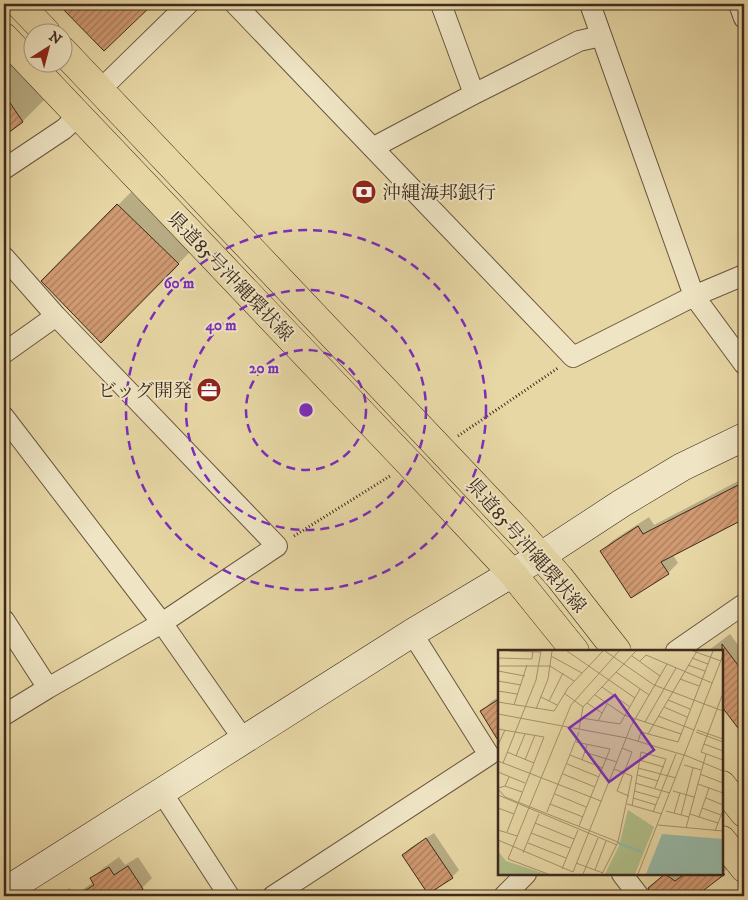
<svg xmlns="http://www.w3.org/2000/svg" width="748" height="900" font-family="'IM FELL DW Pica','Noto Serif JP',serif">
  <defs>
    <pattern id="building-hatch" width="6" height="6" patternUnits="userSpaceOnUse" patternTransform="scale(1.25)"><rect width="6" height="6" fill="#d09971"/><path d="M-1 1l2-2M0 6l6-6M5 7l2-2" fill="none" stroke="#aa7d5c"/></pattern>
  </defs>
  <rect width="100%" height="100%" fill="#e7d7a5"/>
  <filter id="stains"><feTurbulence type="fractalNoise" baseFrequency=".004" numOctaves="4"/><feColorMatrix values="0 0 0 0 .2 0 0 0 0 .09 0 0 0 0 .02 0 0 0 .5 -.17"/></filter>
  <radialGradient id="worn" r=".72"><stop offset=".6" stop-color="#630" stop-opacity="0"/><stop offset="1" stop-color="#630" stop-opacity=".3"/></radialGradient>
  <!-- shadow -->
  <path fill="#0003" d="M60,4H151L104,49Z
    M21,54L49,95L23,121L4,134V66Z
    M131,192L191,251L101,341L43,281Z
    M744,478V517L673,555L678,563L668,573L602,551L612,541L649,517L654,525Z
    M730,634L744,653V734L722,705V651H708Z
    M499,697V740L482,711L492,701Z
    M434,833L459,870L452,877L404,855L410,848Z
    M119,857L125,865L138,857L152,878L142,888L128,896H56L70,888L74,895L94,882L92,879L102,869Z
    M722,860L728,868L718,878L694,896L652,895L649,888L664,874H722Z"/>
  <!-- building -->
  <path fill="url(#building-hatch)" stroke="#3f2a1d" d="M58,4H153L104,51Z
    M4,94L23,122L4,136Z
    M117,204L179,264L101,343L41,281Z
    M744,482V519L661,562L669,574L631,598L600,551L638,526L643,534Z
    M722,644L744,673V736L722,707Z
    M499,699V742L480,711Z
    M426,838L453,878L428,894L402,855Z
    M128,866L143,889L131,896H76L94,885L90,878L109,867L114,875Z
    M665,874L675,881L685,874H725L696,896H651L648,888Z"/>
  <g fill="none" stroke-linecap="round" stroke-linejoin="round">
    <defs>
      <path id="street" d="M235,4L573,357L694,296L744,275
        M441,4L474,94
        M590,4L694,296L744,364
        M739,4L744,18
        M100,90L188,4
        M374,147L474,94L579,41L601,36
        M4,169L64,129L78,116
        M4,257L56,316L277,546L162,623L48,688L4,715
        M4,353L56,316
        M4,417L162,623L244,740
        M4,620L48,688
        M676,651L744,604
        M161,791L229,896
        M622,874L639,896
        M273,896L489,755L412,633
        M504,896L526,874"/>
      <path id="secondary" d="M4,892L412,633L541,556L622,503L682,467L744,437"/>
      <path id="primary" d="M19,4L46,32
        M4,37L410,464L512,573L575,651
        M62,50L521,534L560,578L617,651
        M722,785L744,813
        M722,840L744,868"/>
    </defs>
    <!-- street casing -->
    <use href="#street" stroke="#69553f" stroke-width="22"/>
    <!-- secondary casing -->
    <use href="#secondary" stroke="#3f2a1d" stroke-width="29"/>
    <!-- primary casing -->
    <use href="#primary" stroke="#3f2a1d" stroke-width="29"/>
    <!-- path -->
    <path stroke="#3f2a1d" stroke-width="3" stroke-dasharray="1 2.5" stroke-linecap="butt" d="M458,436L558,368
      M294,536L390,476"/>
    <!-- street -->
    <use href="#street" stroke="#efe5c4" stroke-width="20"/>
    <!-- secondary -->
    <use href="#secondary" stroke="#efe5c4" stroke-width="28"/>
    <!-- primary -->
    <use href="#primary" stroke="#e7d7a5" stroke-width="28"/>
  </g>
  <!-- distance rings -->
  <g fill="none" stroke="#7b2cbf" stroke-width="2.5" stroke-dasharray="9 6">
    <circle cx="306" cy="410" r="60"/>
    <circle cx="306" cy="410" r="120"/>
    <circle cx="306" cy="410" r="180"/>
  </g>
  <!-- icons -->
  <defs>
    <symbol id="bank-disc" viewBox="-11 -11 22 22"><circle r="9.5" fill="#8f2418" stroke="#efe5c4"/><path d="M-6-4H6V4H-6ZM0-2.3a2.3 2.3 0 1 0 0 4.6a2.3 2.3 0 1 0 0-4.6Z" fill="#fff"/></symbol>
    <symbol id="office-disc" viewBox="-11 -11 22 22"><circle r="9.5" fill="#8f2418" stroke="#efe5c4"/><path d="M-6-3h4V-5.5h4V-3h4V5H-6ZM-1-4.5V-3h2v-1.5ZM-6 0V1H6V0Z" fill="#fff"/></symbol>
  </defs>
  <g fill-rule="evenodd">
    <use href="#bank-disc" x="350" y="178" width="28" height="28"/>
    <use href="#office-disc" x="195" y="376" width="28" height="28"/>
  </g>
  <g text-anchor="middle" stroke-width="4" stroke-linejoin="round" paint-order="stroke">
    <!-- poi labels -->
    <g font-size="19" fill="#3f2a1d" stroke="#efe5c4" text-anchor="start">
      <text x="382" y="199">沖縄海邦銀行</text>
      <text x="192" y="397" text-anchor="end">ビッグ開発</text>
    </g>
    <!-- street labels -->
    <g font-size="19" fill="#3f2a1d" stroke="#efe5c4">
      <text transform="translate(231 276) rotate(46)" y="7">県道85号沖縄環状線</text>
      <text transform="translate(527 545) rotate(49)" y="7">県道85号沖縄環状線</text>
    </g>
  </g>
  <!-- overview -->
  <g transform="translate(498 650)">
    <rect width="225" height="225" fill="#e7d7a5"/>
    <path d="M130,160L156,177L137,224H107L121,196Z" fill="#b1bf8a"/>
    <path d="M0,201L8,211L48,224H0Z" fill="#b1bf8a"/>
    <path d="M164,184L225,189V224H148Z" fill="#97baa8"/>
    <path fill="none" stroke="#97baa8" stroke-width="2.5" d="M120,193L144,202"/>
    <path fill="none" stroke="#a4926f" stroke-width="1" d="M12,1L42,2M69,1L137,48M107,1L156,35L225,61M195,1L223,11M53,6L84,23M134,6L162,26M0,8L34,9L35,1M194,8L210,14M142,11L148,5L214,33M190,15L207,21M0,16H52L76,31M0,21L27,26M118,22L151,45M182,29L201,36M0,31L23,35M104,37L132,57M0,41L19,44M66,43L85,57M225,43L203,102L225,110M97,45L126,65L183,84M43,47L59,55M170,50L192,59M51,51L65,23M0,52L56,61L70,38L105,1M89,53L104,63M16,55L29,15M166,57L189,67M38,59L50,29L54,1M0,64L129,88L189,106M160,66L196,80M83,68L122,74L142,39M100,71L109,54M147,72L178,18M0,79L46,87L9,182M81,79L85,57L138,1M199,80L225,89M198,82L225,92M150,84L199,1M140,91L143,82L180,92L215,1M78,92L112,99L81,176M206,94L225,101M0,95L7,80M124,98L134,102L119,141L131,146M9,102L36,113M86,102L119,112M72,105L105,118M18,106L27,84M189,106L225,121M27,110L37,85M84,110L89,95M141,110L166,117M0,111L103,151M5,113L38,30L43,1M69,114L101,127M186,115L203,120M140,118L178,128M0,122L27,133M65,124L97,137M202,124L225,133M139,125L160,131M137,133L172,143M200,134L225,143M7,136L24,142M0,138L7,136L11,127M0,139L7,147L120,192M136,141L161,148M175,141L196,147M57,144L88,157M0,145L119,195M135,148L158,155M208,148L225,155M52,154L85,167M129,154L164,164M134,156L143,102L168,109L157,138M0,158L16,164M204,158L223,165M168,161L191,167M49,162L81,82M155,162L178,104M176,163L182,143M192,164L220,173M183,165L195,118M201,167L211,138M37,173L76,189M160,175L225,181M188,178L208,104M0,180L19,186M217,181L225,160M33,183L72,198M0,190L75,222L133,76L169,14M30,193L68,208M25,203L41,164M78,213L105,223M64,219L80,180M97,220L108,191M50,224L10,209L73,55L121,1M85,224L100,188M104,224L120,192L134,126L116,119M140,224L225,5"/>
    <path fill="#7b2cbf" fill-opacity="0.15" stroke="#7b2cbf" stroke-width="2.5" d="M117,45L156,100L111,132L71,78Z"/>
    <rect width="225" height="225" fill="none" stroke="#3f2a1d" stroke-width="2.5"/>
  </g>
  <circle cx="306" cy="410" r="8" fill="#7b2cbf" stroke="#efe5c4" stroke-width="2.5"/>
  <g font-size="15" text-anchor="middle" font-weight="bold" fill="#7b2cbf" stroke="#efe5c4" stroke-width="4" stroke-linejoin="round" paint-order="stroke">
    <text x="179" y="288">60 m</text>
    <text x="221" y="330">40 m</text>
    <text x="264" y="373">20 m</text>
  </g>
  <!-- margin -->
  <rect width="748" height="900" fill="none" stroke="#e7d7a5" stroke-width="20"/>
  <rect x="5" y="5" width="738" height="890" fill="none" stroke="#3f2a1d" stroke-width="2.5"/>
  <rect x="10" y="10" width="728" height="880" fill="none" stroke="#3f2a1d"/>
  <!-- north arrow -->
  <g transform="translate(48 48) rotate(36)"><circle r="24" fill="#efe5c4" stroke="#a99a81"/>
  <path d="M0-4L9 19L0 12L-9 19Z" fill="#8f2418"/>
  <text y="-8" font-size="14" font-weight="bold" text-anchor="middle" fill="#3f2a1d">N</text>
  </g>
  <rect width="100%" height="100%" filter="url(#stains)"/>
  <rect width="100%" height="100%" fill="url(#worn)"/>
</svg>
